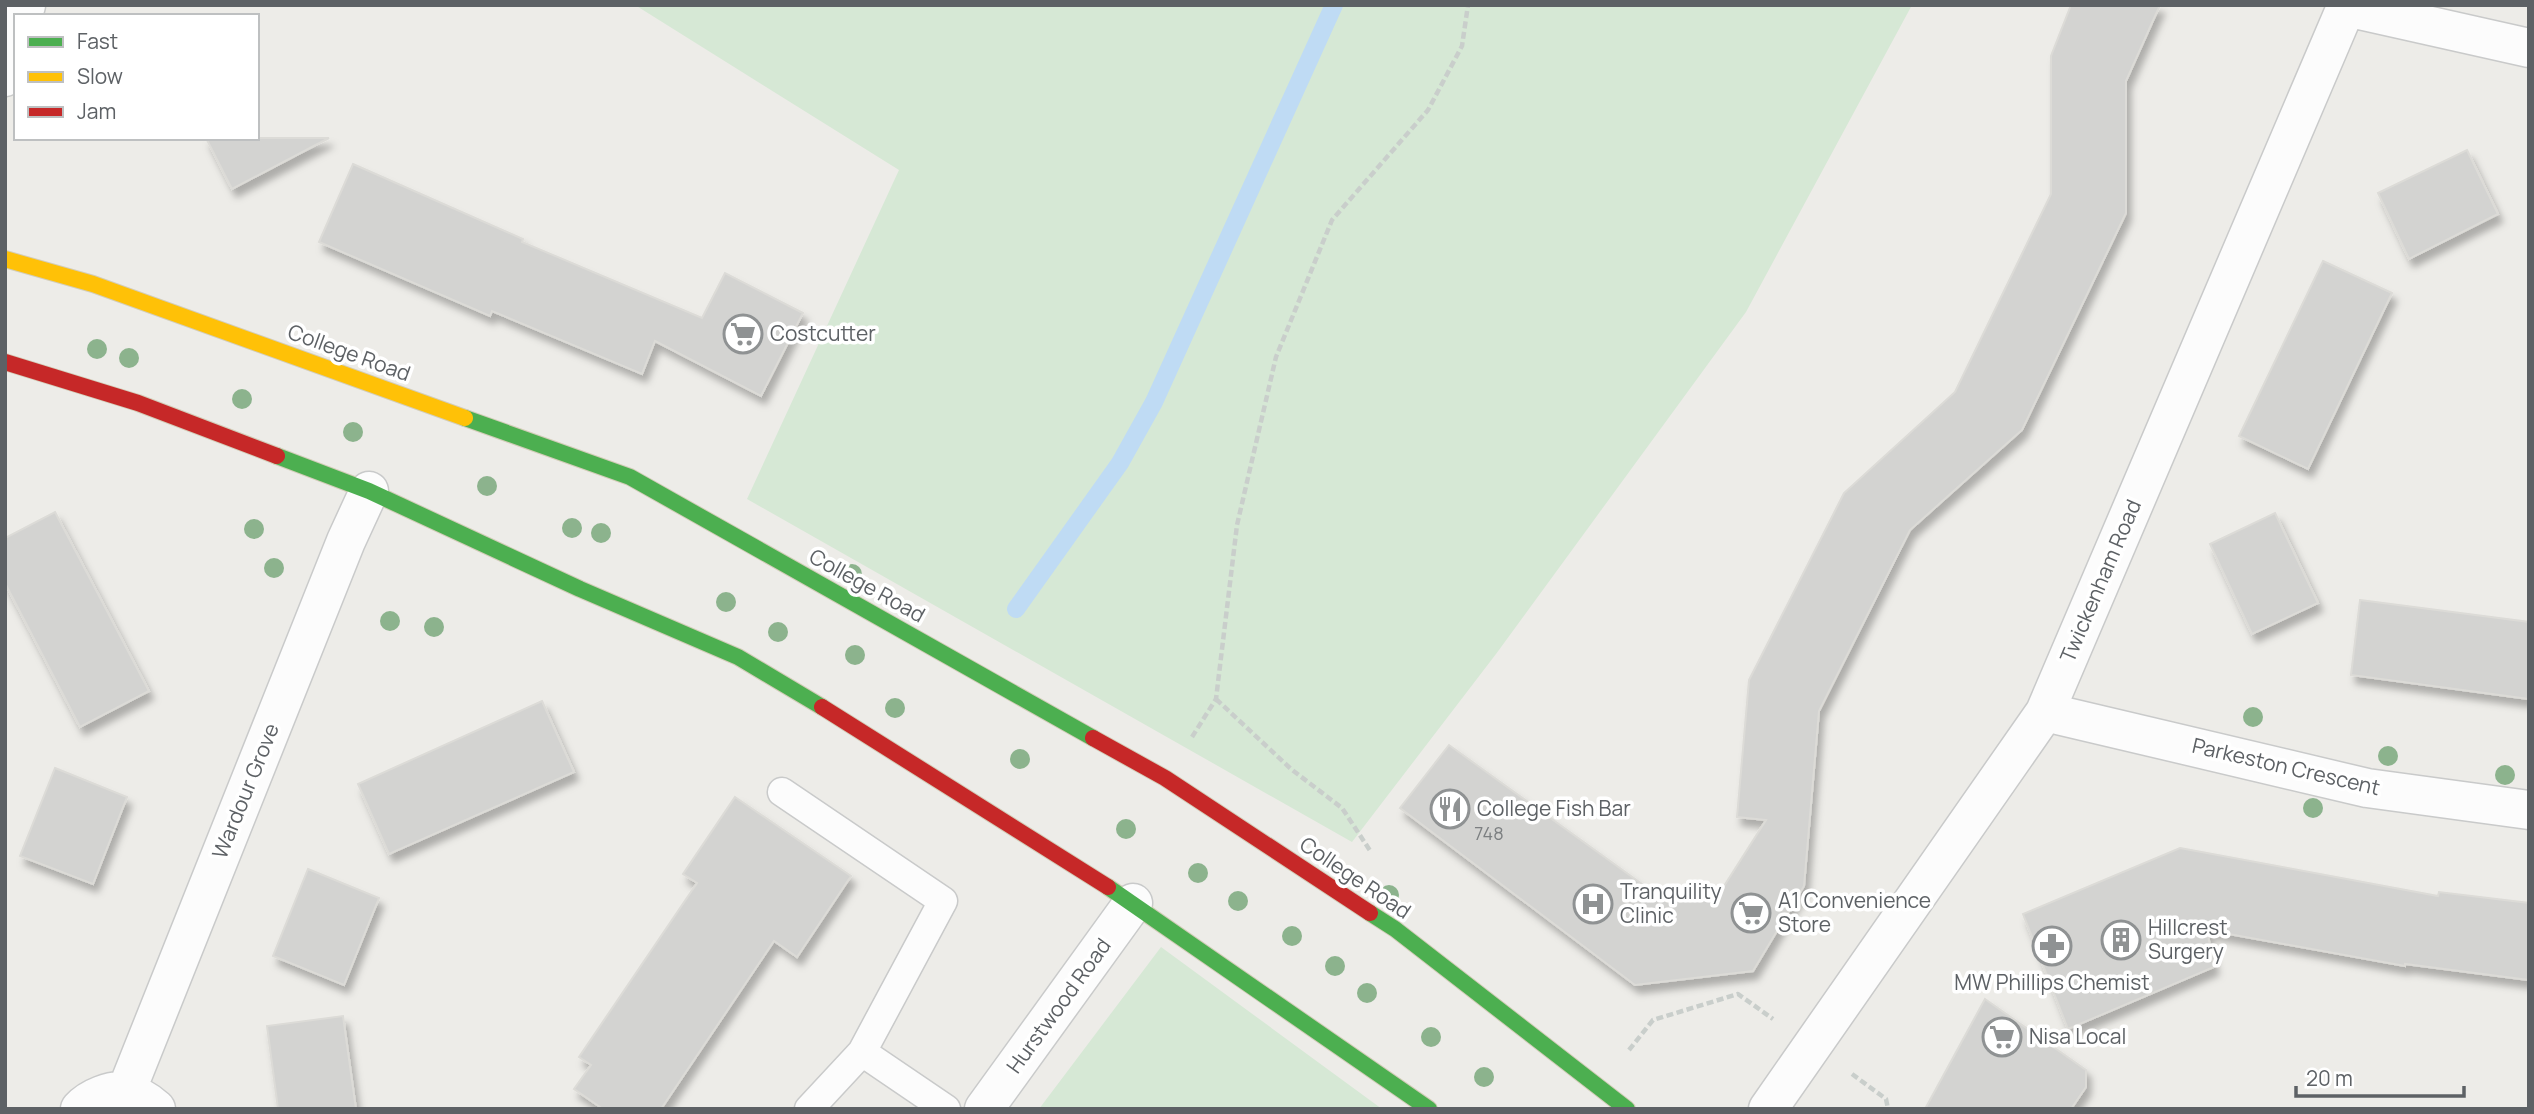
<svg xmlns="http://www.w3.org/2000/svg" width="2534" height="1114" font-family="Manrope,sans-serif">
  <defs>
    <filter id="shadow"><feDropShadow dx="4.5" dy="8" stdDeviation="3.5" flood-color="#0004"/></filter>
  </defs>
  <rect width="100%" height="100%" fill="#edece8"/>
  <!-- green -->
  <path fill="#d6e8d5" d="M635,5H1912L1746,312L1496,654L1352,842L747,499L899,170Z
    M1161,947L1382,1109H1039Z"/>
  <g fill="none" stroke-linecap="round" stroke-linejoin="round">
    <!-- stream -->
    <path stroke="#bfdbf4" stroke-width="18" d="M1016,609L1120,463L1154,402L1334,5"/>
  </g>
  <!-- building -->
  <path fill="#d3d3d1" stroke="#dcdbd7" stroke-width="2" filter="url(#shadow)" d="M2071,5H2160L2126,81V213L2022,430L1910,530L1819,711L1804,886L1753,971L1635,985L1400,808L1449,745L1667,902L1717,897L1766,820L1737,817L1749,680L1844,493L1955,392L2051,194V56Z
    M206,138H329L232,189Z
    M2467,150L2498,214L2409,259L2378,193Z
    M353,164L523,239L522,242L702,318L725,273L803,313L761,396L655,341L642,374L492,311L490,316L319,242Z
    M2323,261L2392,293L2308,469L2239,436Z
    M55,512L149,691L80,727L5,583V538Z
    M2275,513L2318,603L2252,634L2210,544Z
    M2360,600L2529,622V699L2351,675Z
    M542,701L574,772L389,854L358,784Z
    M55,768L127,797L93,884L20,856Z
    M735,797L851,876L797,957L774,941L661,1109H603L574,1089L591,1065L579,1057L697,883L683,874Z
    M2180,848L2438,896L2439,892L2529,903V980L2405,964V966L2207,930L2214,967L2068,1029L2023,914Z
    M308,869L379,898L344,985L273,956Z
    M1985,999L2086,1070V1087L2071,1109H1925Z
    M343,1016L356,1109H278L267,1026Z"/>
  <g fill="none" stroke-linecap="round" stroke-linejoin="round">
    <defs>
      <path id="lane" d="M782,792L943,901L862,1052L809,1109
        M862,1052L946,1109"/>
      <path id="street" d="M2346,7L2529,48
        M23,16L26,5
        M5,77L16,41
        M2045,712L2367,788L2529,810
        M126,1092L346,541L369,491
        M80,1109C90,1098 111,1089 126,1092C136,1094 149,1103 156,1109
        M984,1109L1133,903
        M1768,1109L2045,712L2347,5"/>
      <path id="fast" d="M465,418L630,477L1093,738
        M277,456L369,491L580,589L738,657L822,707
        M1108,887L1429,1109
        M1370,913L1395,929L1627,1109"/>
      <path id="slow" d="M5,259L93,284L465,418"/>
      <path id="jam" d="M5,362L138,403L277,456
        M822,707L1108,887
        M1093,738L1165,778L1370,913"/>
    </defs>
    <!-- lane casing -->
    <use href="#lane" stroke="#c9caca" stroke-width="31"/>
    <!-- street casing -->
    <use href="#street" stroke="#c9caca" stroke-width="41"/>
    <!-- fast casing -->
    <use href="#fast" stroke="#d3cdb8" stroke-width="18"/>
    <!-- slow casing -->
    <use href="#slow" stroke="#d3cdb8" stroke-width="18"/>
    <!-- jam casing -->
    <use href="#jam" stroke="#d3cdb8" stroke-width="18"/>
    <!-- path -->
    <path stroke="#c9cecb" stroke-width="4.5" stroke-dasharray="7 3.5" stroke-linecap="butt" d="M1216,699L1291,769L1342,808L1371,852
      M1192,737L1216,699L1237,525L1276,357L1332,220L1428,110L1462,46L1468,5
      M1629,1050L1653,1020L1738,994L1773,1019
      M1852,1074L1886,1099L1888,1109"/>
    <!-- lane -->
    <use href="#lane" stroke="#fcfcfc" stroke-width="28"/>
    <!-- street -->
    <use href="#street" stroke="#fcfcfc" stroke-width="38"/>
    <!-- fast -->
    <use href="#fast" stroke="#4caf50" stroke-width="16"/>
    <!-- slow -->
    <use href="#slow" stroke="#ffc107" stroke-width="16"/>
    <!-- jam -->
    <use href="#jam" stroke="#c62828" stroke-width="16"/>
  </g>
  <!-- trees -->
  <g fill="#8cb38d">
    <circle cx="97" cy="349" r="10"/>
    <circle cx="129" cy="358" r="10"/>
    <circle cx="242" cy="399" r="10"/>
    <circle cx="353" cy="432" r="10"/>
    <circle cx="487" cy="486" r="10"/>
    <circle cx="572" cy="528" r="10"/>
    <circle cx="254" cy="529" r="10"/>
    <circle cx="601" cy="533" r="10"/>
    <circle cx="274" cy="568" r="10"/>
    <circle cx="852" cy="574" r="10"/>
    <circle cx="726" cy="602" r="10"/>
    <circle cx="390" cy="621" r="10"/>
    <circle cx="434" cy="627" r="10"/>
    <circle cx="778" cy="632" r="10"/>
    <circle cx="855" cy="655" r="10"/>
    <circle cx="895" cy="708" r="10"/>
    <circle cx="2253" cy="717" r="10"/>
    <circle cx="2388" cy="756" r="10"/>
    <circle cx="1020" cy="759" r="10"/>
    <circle cx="2505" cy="775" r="10"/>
    <circle cx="2313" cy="808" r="10"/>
    <circle cx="1126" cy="829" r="10"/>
    <circle cx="1198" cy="873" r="10"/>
    <circle cx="1389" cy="895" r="10"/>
    <circle cx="1238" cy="901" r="10"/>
    <circle cx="1292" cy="936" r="10"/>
    <circle cx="1335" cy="966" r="10"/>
    <circle cx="1367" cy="993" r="10"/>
    <circle cx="1431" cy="1037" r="10"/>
    <circle cx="1484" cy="1077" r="10"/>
  </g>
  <!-- icons -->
  <defs>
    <symbol id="supermarket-ring" viewBox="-11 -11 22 22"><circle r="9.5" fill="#fff" stroke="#8f9293" stroke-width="1.5"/><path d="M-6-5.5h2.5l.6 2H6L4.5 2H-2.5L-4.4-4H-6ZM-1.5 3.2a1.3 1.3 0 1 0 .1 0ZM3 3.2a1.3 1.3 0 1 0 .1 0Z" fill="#8f9293"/></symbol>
    <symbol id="restaurant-ring" viewBox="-11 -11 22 22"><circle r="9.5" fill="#fff" stroke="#8f9293" stroke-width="1.5"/><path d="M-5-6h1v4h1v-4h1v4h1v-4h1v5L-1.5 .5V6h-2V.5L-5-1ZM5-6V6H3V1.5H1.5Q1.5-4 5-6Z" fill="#8f9293"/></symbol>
    <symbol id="hospital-ring" viewBox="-11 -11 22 22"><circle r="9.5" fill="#fff" stroke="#8f9293" stroke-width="1.5"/><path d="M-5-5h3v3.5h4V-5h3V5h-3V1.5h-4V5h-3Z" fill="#8f9293"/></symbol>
    <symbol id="building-ring" viewBox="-11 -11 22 22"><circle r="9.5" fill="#fff" stroke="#8f9293" stroke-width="1.5"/><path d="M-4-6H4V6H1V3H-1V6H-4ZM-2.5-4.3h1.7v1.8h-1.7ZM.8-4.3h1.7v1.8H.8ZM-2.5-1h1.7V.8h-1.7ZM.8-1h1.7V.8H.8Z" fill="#8f9293"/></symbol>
    <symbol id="pharmacy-ring" viewBox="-11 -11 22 22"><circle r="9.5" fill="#fff" stroke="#8f9293" stroke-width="1.5"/><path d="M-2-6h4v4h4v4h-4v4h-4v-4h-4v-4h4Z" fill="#8f9293"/></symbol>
  </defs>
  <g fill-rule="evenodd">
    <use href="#supermarket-ring" x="721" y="312" width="44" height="44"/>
    <use href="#restaurant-ring" x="1428" y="787" width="44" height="44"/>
    <use href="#hospital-ring" x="1571" y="882" width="44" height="44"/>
    <use href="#supermarket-ring" x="1729" y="891" width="44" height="44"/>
    <use href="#building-ring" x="2099" y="918" width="44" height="44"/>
    <use href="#pharmacy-ring" x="2030" y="924" width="44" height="44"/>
    <use href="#supermarket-ring" x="1980" y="1015" width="44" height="44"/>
  </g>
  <g text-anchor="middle" stroke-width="7" stroke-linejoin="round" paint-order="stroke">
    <!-- number labels -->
    <g font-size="18" fill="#7c7f81">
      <text x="1489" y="840">748</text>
    </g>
    <!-- poi labels -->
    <g font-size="21" fill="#5d6165" stroke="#fff" text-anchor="start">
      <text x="770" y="341">Costcutter</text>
      <text x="1477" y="816">College Fish Bar</text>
      <text x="1620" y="899">Tranquility<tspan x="1620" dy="24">Clinic</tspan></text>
      <text x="1778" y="908">A1 Convenience<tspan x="1778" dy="24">Store</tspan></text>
      <text x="2148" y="935">Hillcrest<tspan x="2148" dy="24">Surgery</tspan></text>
      <text x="2052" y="990" text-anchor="middle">MW Phillips Chemist</text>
      <text x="2029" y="1044">Nisa Local</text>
    </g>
    <!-- street labels -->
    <g font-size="21" fill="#5d6165" stroke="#fff">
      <text transform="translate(349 353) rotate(20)" y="7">College Road</text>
      <text transform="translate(2101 581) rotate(-67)" y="7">Twickenham Road</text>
      <text transform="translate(867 586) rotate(29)" y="7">College Road</text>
      <text transform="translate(2286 767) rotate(13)" y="7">Parkeston Crescent</text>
      <text transform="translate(246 791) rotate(-68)" y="7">Wardour Grove</text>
      <text transform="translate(1355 878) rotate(34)" y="7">College Road</text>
      <text transform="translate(1059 1006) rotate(-54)" y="7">Hurstwood Road</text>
    </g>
  </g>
  <!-- border -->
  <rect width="2534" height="1114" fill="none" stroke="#5d6165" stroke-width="14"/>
  <!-- legend -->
  <rect x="14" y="14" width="245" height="126" fill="#ffffff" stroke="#bec0c1" stroke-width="2"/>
  <rect x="28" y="37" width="35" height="10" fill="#4caf50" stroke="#bec0c1" stroke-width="2"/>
  <text x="77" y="49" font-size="21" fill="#5d6165">Fast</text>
  <rect x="28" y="72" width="35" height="10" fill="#ffc107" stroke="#bec0c1" stroke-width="2"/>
  <text x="77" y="84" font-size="21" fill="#5d6165">Slow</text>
  <rect x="28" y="107" width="35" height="10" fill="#c62828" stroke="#bec0c1" stroke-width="2"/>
  <text x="77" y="119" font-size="21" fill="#5d6165">Jam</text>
  <!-- scale -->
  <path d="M2296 1086v10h168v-10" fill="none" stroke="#5d6165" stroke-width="3.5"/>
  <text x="2306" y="1086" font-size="21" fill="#5d6165" stroke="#ffffff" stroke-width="5" paint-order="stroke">20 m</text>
</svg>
